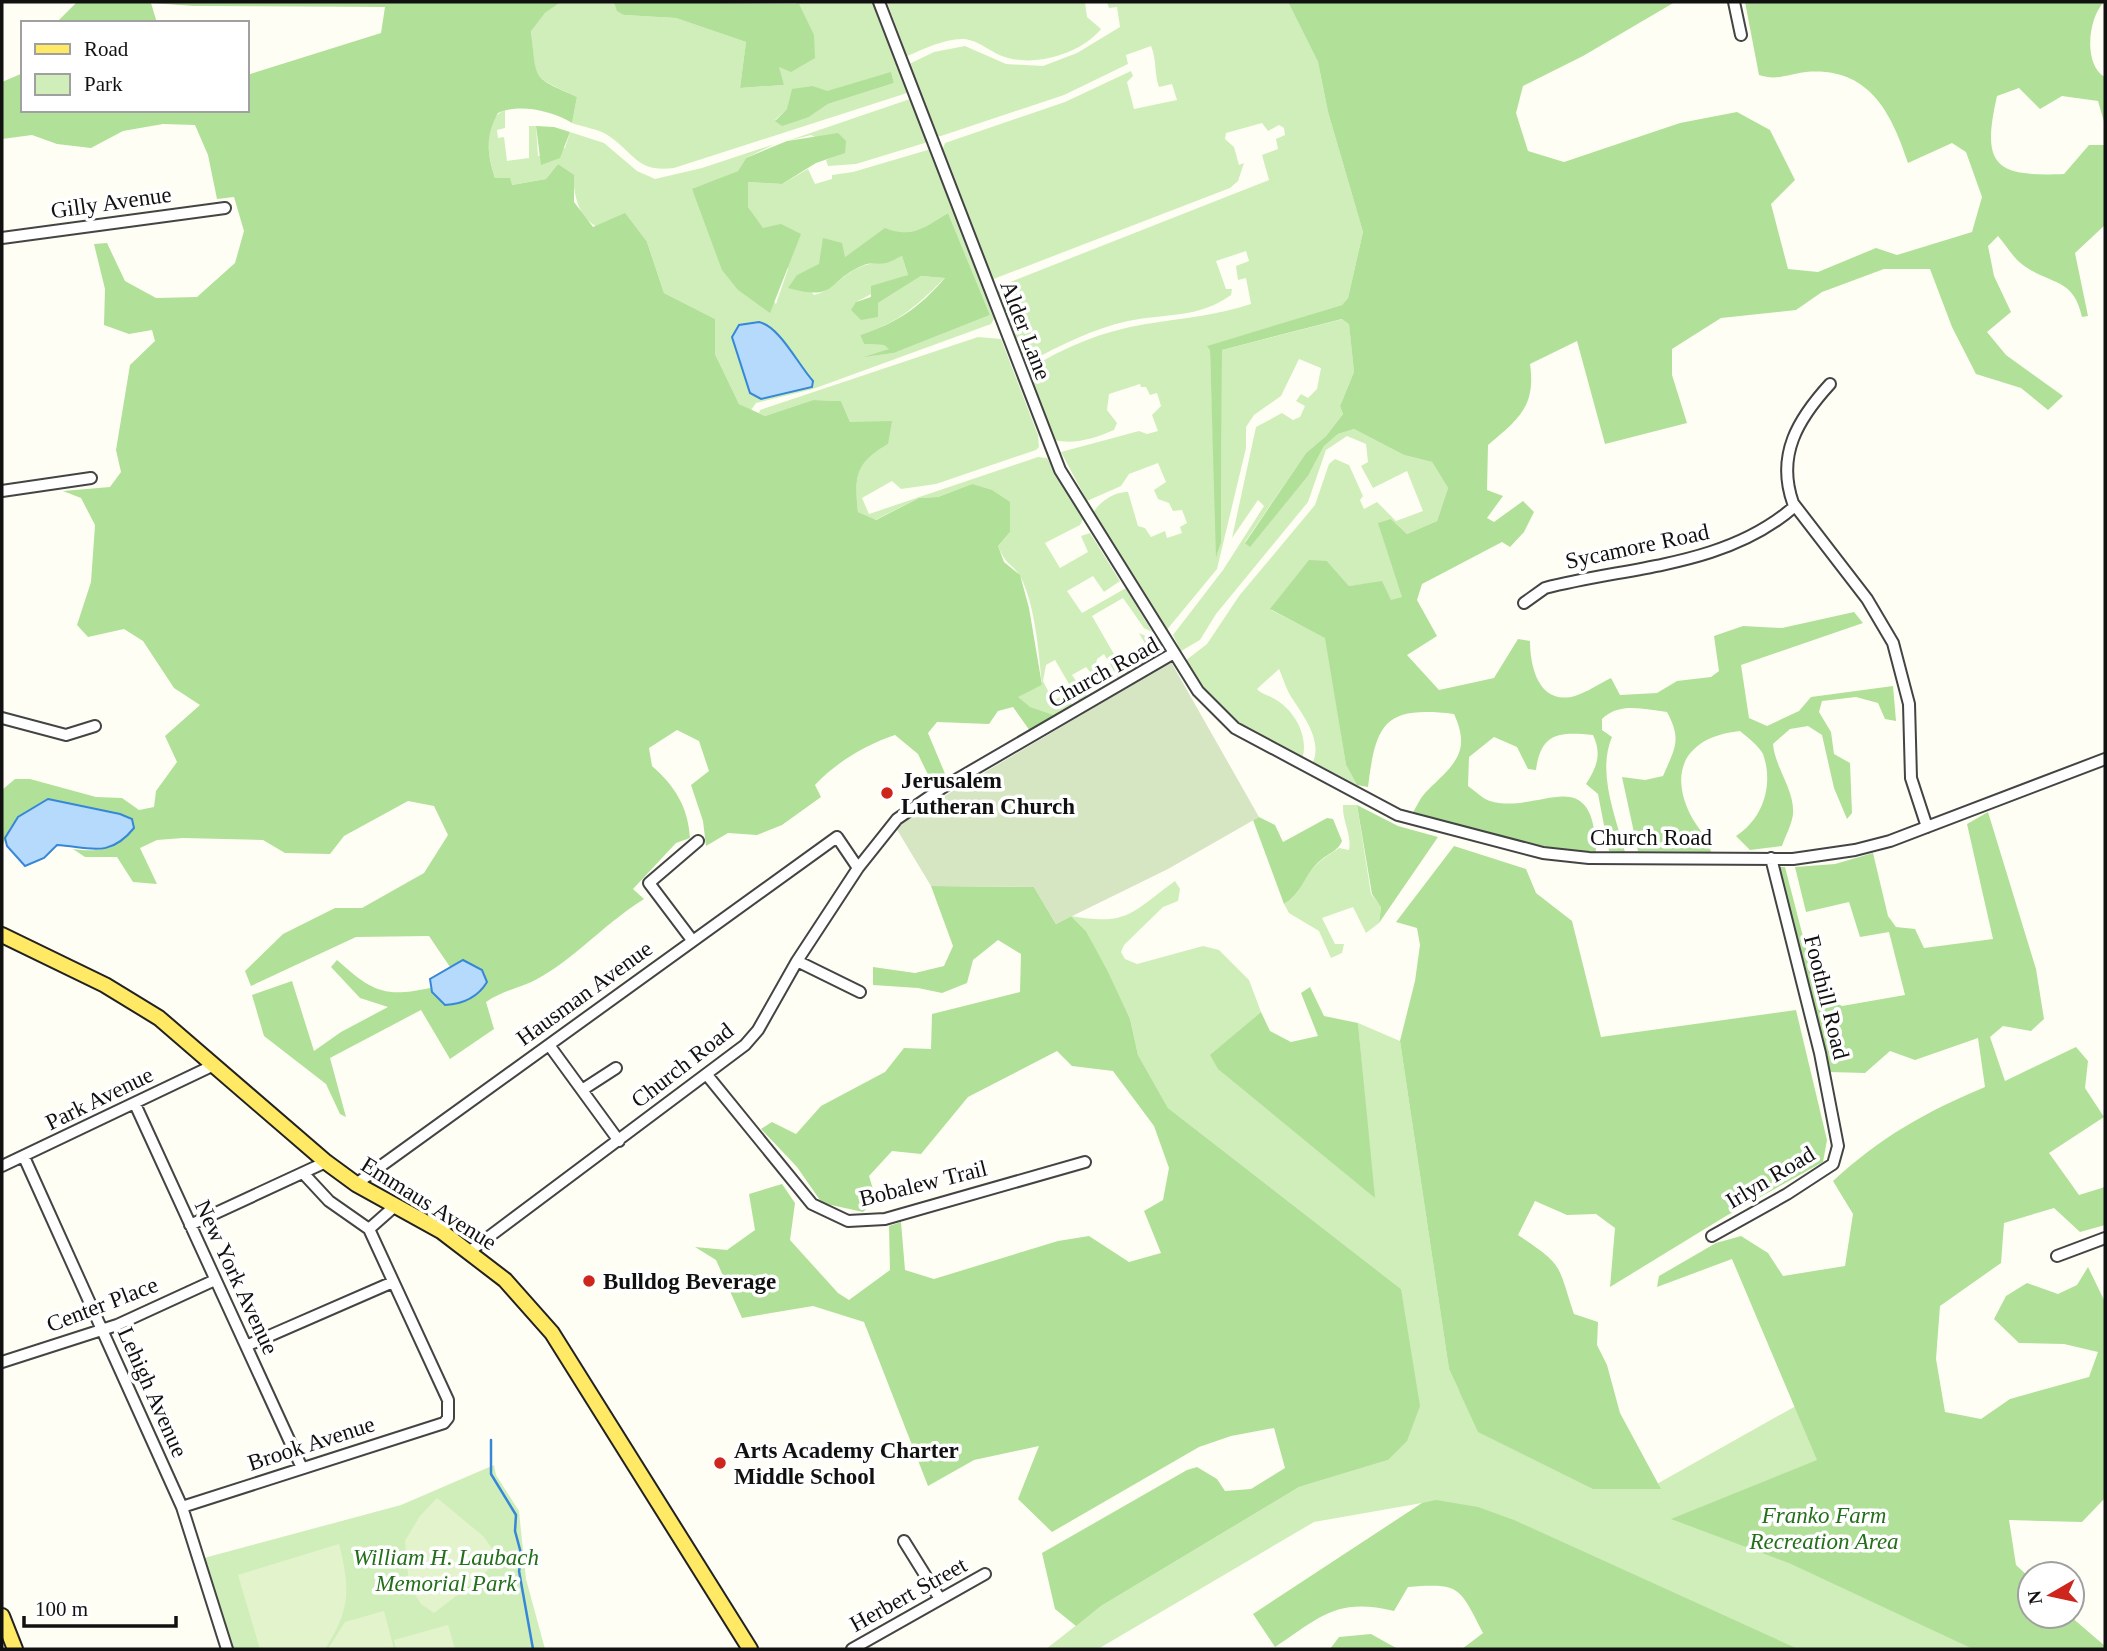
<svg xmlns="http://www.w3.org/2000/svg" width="2107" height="1651" font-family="'Times New Roman',serif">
  <rect width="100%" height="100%" fill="#fffef5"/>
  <!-- green -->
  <path fill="#d0eeba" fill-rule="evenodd" d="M561,2H614L624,15L676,18L746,42L740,88L784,85L778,67L799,4L789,2H874L907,93L674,168C638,173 635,154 609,136C599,129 583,127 572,123L577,97C531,75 536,82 531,30L545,13ZM891,73L894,83L828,104L809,117L775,120L813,86L826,92Z
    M887,2H1085L1087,17L1101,29C1081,54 1034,67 1005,57C991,53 980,41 965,39C945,38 924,49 907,56Z
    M1107,2H1288L1318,62L1328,112L1363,232L1348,298L1342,305L1208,346L1210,350L1217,554L1221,543L1222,350L1343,319L1349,323L1354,372L1340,406L1343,414L1326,436L1306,453L1245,542L1250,546L1308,476L1324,446L1338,434L1354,429L1404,455L1432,462L1448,488L1437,521L1407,534L1391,519L1402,597L1391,601L1382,582L1349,586L1327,561L1271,610L1326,638L1346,765L1357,785L1313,762C1323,739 1301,713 1290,695C1286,688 1283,678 1279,669L1257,689C1262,694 1265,694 1271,697C1293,707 1310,736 1302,759C1264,739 1194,706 1185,661L1207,644L1239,596L1315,505L1329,464L1335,459L1349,465L1363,496L1360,500L1364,509L1377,502L1396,521L1423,511L1407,471L1373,488L1361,466L1368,462L1366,444L1347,436L1326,450L1308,502L1216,614L1200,640L1181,651L1173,635L1223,570L1264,506L1258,500L1232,538L1256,427L1282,413L1293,420L1300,417L1305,406L1296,401L1301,394L1308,398L1317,389L1321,368L1299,359L1281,396L1254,415L1246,427V448L1217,569L1165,632L1093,513C1099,502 1115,491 1128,492L1138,526L1145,528L1151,537L1165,531L1167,538L1182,533L1180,527L1187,523L1182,510L1173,511L1169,503L1158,499L1154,490L1166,482L1158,463L1129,474L1121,486L1087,501L1061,452L1139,431L1147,434L1158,431L1152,415L1161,406L1157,393L1150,395L1146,387H1141L1140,384L1109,394L1107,410L1117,423L1114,430C1095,438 1075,445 1054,440L1026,371C1063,347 1103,331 1146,324C1182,318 1215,316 1251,304L1246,278L1238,280L1236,266L1249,261L1246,251L1216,261L1226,289H1232L1231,295C1197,319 1167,313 1128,321C1092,329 1061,345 1029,362L1023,363L997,292L1000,286L1269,180L1262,155L1278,149L1276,139L1285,135L1284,128L1279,125L1268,131L1262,123L1226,133L1225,139L1234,147L1239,165L1244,163L1238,181L1230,188L991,280L942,151L945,143L1065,102L1131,71L1133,76L1127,82L1134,109L1177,100L1172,84L1159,87C1154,74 1157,60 1151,46L1126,55L1128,64L1064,95L941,136H937L909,64L934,52L965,46L1006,64L1043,66L1077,53L1120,27L1117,7L1109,8Z
    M910,99L928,142L856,164L828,166L826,160L845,152L811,135L787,141Z
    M505,110V128L497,130L498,138L504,137L507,161L529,158V126H536L538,156L565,148L570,132L604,143L637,171L655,179L702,168L775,144L746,158L738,171L692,190L776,304L788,269L748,207V182L782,184L808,169L815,184L832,179V175L853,172L931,149L994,319L991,324L813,389L756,403L751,410L739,404L715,354V319L664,293L647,242C600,229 576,231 573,175L558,164L546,179L512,185L495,178C489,158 479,121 505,110ZM948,213L990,315L894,353L870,356L890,349L884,345L864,344L860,335C900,322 916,306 945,278L921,276L878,303L856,302L908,275L902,256C887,263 872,261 858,268C842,275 832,291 814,295L797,275L845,257L885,229C912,239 925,227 948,213Z
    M978,337L1001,339L1038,435L1039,447L1036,450L936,484L901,489L892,481L862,498L869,514L1038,457L1047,458L1083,519L1080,525L1045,543L1060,568L1088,552L1081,536L1090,533L1120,581L1104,592L1093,576L1067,591L1082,613L1126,588L1152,632L1144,628L1123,598L1092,616L1118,661L1146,645L1139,633L1159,642L1161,653L1118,678L1104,654L1097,659L1095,670L1090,672L1086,667L1072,675L1088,698L1080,703L1055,660L1046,665L1043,681L1053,701L1065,694L1073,706L1057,716L1029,707L1017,697L1042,685C1039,654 1035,603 1020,576C1013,564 1006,566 998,546L1010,532L972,484L938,497L919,498L875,520L858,512C854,475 856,463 888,444L850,422L841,401L813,400L765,416L759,413L760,410Z
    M1343,805H1357L1371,894L1381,906L1379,923L1366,933L1353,907L1322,918L1335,944H1344L1342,953L1331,958L1319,931L1289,913L1284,904C1299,895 1299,886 1308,874C1317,862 1327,856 1339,848L1349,850C1352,835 1342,821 1343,805Z
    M1175,881L1180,889L1178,901L1163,907L1124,945L1121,952L1125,959L1137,964L1203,946L1219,950L1249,980L1261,1012L1211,1055L1374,1197L1358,1023L1400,1041L1449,1369L1459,1391L1655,1485L1858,1371L2030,1616L2065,1649H1515L1422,1503L1314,1522L1098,1649H1046L1101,1606L1299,1487L1388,1460L1401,1289L1168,1108L1138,1055L1130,1019L1086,931L1071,916C1128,926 1131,913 1175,881Z
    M494,1465L496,1475L519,1511L526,1579L545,1649H232L204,1558L401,1505Z"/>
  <!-- forest -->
  <path fill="#b1e098" d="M77,2H561L545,13L531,31C537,82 531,76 577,97L572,123C553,111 519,103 498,113C485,136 487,153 495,178H510L512,185L546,179L558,164L574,175V202L593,227L625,213L647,242L664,293L715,319V354L739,404L765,416L813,400L841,401L850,422L892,421L888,444C856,463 854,475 858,512L876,520L919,498L938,497L972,484L992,490L1010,502V532L998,546L1004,562L1020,575L1029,608L1042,685L1018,697L1030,707L1057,716L1030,731L1013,707L998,711L989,724L937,722L928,733L946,776L932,783L918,754L895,735C867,744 835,763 815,785L821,797L782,825L757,835L728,833L706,846L703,821L691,785L709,771L699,741L677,730L649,748L652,766C675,786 688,807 690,838L676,843L633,889L644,899C607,922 579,954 544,975C524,988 507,988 486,1002L494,1029L450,1059L421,1010L330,1058L346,1117L340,1114L326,1084L264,1036L252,995L292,981L314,1051L341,1032L388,1007L360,998L331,967L337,960C372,991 383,998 430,988L442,1001L463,960L450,967L429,936L356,937L251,986L245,971L283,934L335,908H362L424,873L448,835L434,806L408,801L344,836L330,854L285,853L263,840L183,838L157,840L140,848L157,884L133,882L117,857H85L73,849C100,853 125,849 132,819L120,814L48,799L10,828L2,847V790L15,779H30L96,797L122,798L139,810L154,807L156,791L177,762L165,736L200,705L174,688L143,641L124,629L88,637L77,625L91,582L95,525L81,498L63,491L110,487L121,472L116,450L130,365L155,341L152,330L129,334L104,325L105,289L94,244L107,243L125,281L156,298L197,297L235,263L244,231L234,197L217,199L208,155L195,125L163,124L123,131L91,148L57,144L32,135L2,139V82L23,73V110H247V75L381,33L385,7L194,6L151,3L157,23H60L59,20Z
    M614,2L799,4L814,35L815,58L791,72L779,67L784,85L740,88L746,42L676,18L624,15L617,11Z
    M1288,2H1675L1583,56L1523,86L1516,113L1528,151L1564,162L1680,123L1737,112L1770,130L1795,180L1771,204L1788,269L1818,272L1876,248L1897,255L1972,232L1982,197L1966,152L1952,143L1908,163C1891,112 1869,67 1806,72C1788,74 1777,81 1759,75L1745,2H2104C2088,18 2083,65 2105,77V125L2098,101L2062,96L2040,109L2019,88L1997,96C1981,166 1995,177 2064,174L2089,145H2105V225L2075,253L2088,316L2082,317C2073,277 2052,286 2023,265C2014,259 2006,245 1998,236L1988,246L1994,276L2011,312L1987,332L2006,355L2063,396L2048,410L2021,388L1976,374L1952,327L1930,269H1884L1822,292L1796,310L1721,318L1672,349V375L1687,423L1605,444L1577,341L1530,364C1536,406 1519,419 1488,445L1487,490L1503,496L1487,518L1494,522L1523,501L1534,512L1524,532L1510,547L1502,542L1422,584L1417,600L1437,636L1407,655L1439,690L1494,678L1518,639L1530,641C1530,667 1539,706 1575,696C1587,692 1599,684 1611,678L1620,695L1657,693L1677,681L1711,677L1719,671L1714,636L1743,626L1782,628L1854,612L1863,623L1741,665L1749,718L1767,726L1799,711L1811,697L1893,686L1896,721L1885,719L1878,703L1856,697L1822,701L1819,712L1831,732L1834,754L1850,763L1852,813L1847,819L1834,788L1822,735L1808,726L1790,729L1773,744C1775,768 1795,790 1793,814C1792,824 1785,837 1782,846L1750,850L1736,836C1763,819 1774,785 1763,754C1759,746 1747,737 1740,731C1691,736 1667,766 1690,814C1697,828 1707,836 1711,852L1638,851L1622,777L1645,780L1663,776C1675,748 1682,740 1667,712C1644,709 1619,702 1602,719V730L1612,737C1597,772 1615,815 1625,852L1609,851L1598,794L1586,784C1597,767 1602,754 1593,735C1560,732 1541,732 1536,770L1528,769L1517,747L1494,737L1469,757L1468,786C1474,790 1483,799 1490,801C1538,816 1594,757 1596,852L1554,849L1412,814C1417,806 1421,796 1428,790C1453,765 1472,753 1454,714C1385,706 1376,722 1368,787L1357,785L1346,765L1325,638L1270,609L1309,560L1327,561L1349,586L1382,581L1391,600L1402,597L1378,523L1391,519L1407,534L1437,521L1448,488L1432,462L1404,455L1354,429L1338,434L1324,446L1308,476L1250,547L1245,543L1306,453L1326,436L1343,414L1340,406L1354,372L1349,324L1342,319L1222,350L1221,543L1216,557L1210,350L1207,346L1342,305L1348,298L1363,232L1328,112L1318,62Z
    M891,72L894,83L828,104L809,117L782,126L775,121L787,109L792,89L813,86L827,91Z
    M536,126L554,127L570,132L560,158L541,165Z
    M838,133L846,141L845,153L816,163L782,184L748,182V207L763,228L781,224L801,234L770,313L738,290L722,270L692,189L738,171L746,158L787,141Z
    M948,213L990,315L894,353L864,357L889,349L884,345L864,344L860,335C897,323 919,308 945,278L921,276L878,303V317L861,320L851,310L856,302L871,297V286L908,275L902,256C897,258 891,262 886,263C879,265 871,262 864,265C825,281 839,302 788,288L797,275L819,264L823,238L842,243L845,257L885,228C912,239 925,227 948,213Z
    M1357,805L1398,826L1438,837L1379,923L1381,907L1372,894Z
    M1988,812L2036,969L2044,1019L2031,1031L2003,1026L1990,1037L2005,1081L2076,1047L2088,1061L2085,1088L2104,1117L2049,1153L2079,1195L2105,1187V1225L2080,1232L2054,1208L2004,1223L2001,1263L1940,1306L1936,1359L1945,1412L1981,1419L2010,1399L2089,1377L2098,1352L2064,1344L2019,1343L1994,1319L2006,1296L2027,1283L2058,1294L2077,1285L2088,1267L2105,1302V1498L2082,1522L2009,1520L2016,1565L2030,1578V1616H2070L2105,1646V1649H1973L1789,1563L1671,1519L1817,1460L1732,1259L1657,1287L1659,1276L1716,1243L1741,1236L1768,1253L1783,1276L1845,1266L1853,1214L1833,1181C1881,1137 1925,1112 1985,1087L1978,1038L1915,1060L1890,1051L1865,1073L1829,1072L1778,867H1785L1808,956L1825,997L1842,1006L1905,995L1889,932L1860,937L1849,902L1806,912L1795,867L1835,864L1873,853L1888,916L1896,927L1915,929L1924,948L1993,939L1967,824Z
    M1259,817L1275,825L1283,842L1327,818L1333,819L1342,841C1338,851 1329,853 1321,860C1304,873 1303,893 1284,904L1253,820Z
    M1454,846L1526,869L1536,893L1572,921L1601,1037L1796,1010L1827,1140L1823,1162L1726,1216L1610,1287L1615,1228L1596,1214L1567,1215L1535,1201L1518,1235C1564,1266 1557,1263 1574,1314L1598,1322L1597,1345L1607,1365L1620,1413L1661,1489H1593L1478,1432L1449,1369L1400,1041L1415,981L1420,945L1417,928L1396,922Z
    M931,886L1034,887L1056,924L1071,916L1086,931L1108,972L1130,1019L1138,1055L1168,1108L1401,1289L1420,1406L1407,1441L1388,1460L1299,1487L1101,1606L1076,1626L1055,1609L1042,1553L1187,1470L1197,1467L1217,1479L1225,1491L1251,1489L1285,1468L1274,1428L1231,1436L1199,1447L1052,1532L1018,1499L1039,1446L974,1460L928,1486L864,1322L813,1306L742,1318L716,1260L695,1247L727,1250L755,1230L749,1194L782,1184L795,1203L790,1240L838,1293L849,1300L890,1270L889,1226L901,1222L905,1270L934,1279L1058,1241L1089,1236L1129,1262L1161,1253L1144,1211L1163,1200L1169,1168L1154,1126L1113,1071L1072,1066L1057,1051L968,1097L921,1154L892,1151L869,1176L876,1199L863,1212L822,1203L797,1167L761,1129L772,1122L796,1134L821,1106L885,1072L904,1048L931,1049L932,1014L1020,992L1021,954L998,940L973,960L967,983L942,993L918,988L873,985V967L915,973L944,966L953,946Z
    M1310,987L1324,1016L1358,1023L1375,1198L1218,1069L1210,1055L1261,1012L1270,1031L1291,1042L1318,1036L1301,993Z
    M1436,1500L1478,1507L1514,1520L1798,1649H1462L1483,1633C1459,1587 1461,1583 1408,1587L1394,1611C1337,1597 1320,1617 1275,1647L1253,1614L1422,1503Z
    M1371,1634L1398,1649H1330L1339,1637Z"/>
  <!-- cemetery -->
  <path fill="#d6e5c2" d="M1171,662L1259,817L1168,869L1056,924L1034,887L931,886L896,828L899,823Z"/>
  <!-- pitch -->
  <path fill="#e3f4cd" d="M437,1498L483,1536L499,1558L482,1576L434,1613L421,1604L409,1585L405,1541L420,1516Z
    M339,1544C350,1588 351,1609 325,1649H260L238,1575Z
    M384,1611L394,1649H328L345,1622Z
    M448,1625L455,1649H396L394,1640Z"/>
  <!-- water -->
  <path fill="#b5dafb" stroke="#3687d8" stroke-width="2" d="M759,322C780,327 797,363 813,381L812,387L761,399L750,393L732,337L739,325Z
    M48,799L120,814L132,819L134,828C109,859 89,847 57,845L44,858L25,866L7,846L5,838L18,817Z
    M463,960L482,970L487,982C478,997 463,1004 445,1005L432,992L430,979Z"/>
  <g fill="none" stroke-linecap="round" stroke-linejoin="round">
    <!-- stream -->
    <path stroke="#3687d8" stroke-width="2.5" d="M491,1440V1474L516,1515L515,1531L522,1557L519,1571L533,1649"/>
    <defs>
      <path id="minor" d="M879,2L1060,470L1198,691L1235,728L1398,815L1543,853L1589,858L1793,859L1855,850L1890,841L2105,759
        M1734,2L1741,35
        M2,238L225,208
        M1830,384C1798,419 1776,455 1793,503L1867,599L1893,643L1909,704L1911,778L1927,827
        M2,491L91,478
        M1524,603L1545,588C1630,566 1726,567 1795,506
        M2,718L66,735L95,726
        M692,940L649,883L698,841
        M797,961L860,992
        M549,1045L619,1141
        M707,1075L812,1204L848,1221L885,1219L1085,1162
        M582,1090L616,1068
        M135,1104L302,1468
        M24,1157L182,1507L227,1649
        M2,1166L214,1065
        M303,1173L329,1201L369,1229
        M356,1184L837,837L858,868
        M190,1225L326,1162
        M1712,1236L1787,1194L1833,1164L1838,1146L1820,1053L1771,858
        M470,1251L745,1045L758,1030L797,961L858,868L897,819L942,788L1174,653
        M2057,1256L2105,1238
        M246,1346L393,1282
        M2,1362L117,1325L215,1280
        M182,1507L444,1423L448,1418V1400L369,1229L395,1206
        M904,1541L940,1599
        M852,1649L985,1574"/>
      <path id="major" d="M2,935L105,985L159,1018L326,1162L356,1184L441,1231L505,1280L552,1333L750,1649
        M2,1616L15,1649"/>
    </defs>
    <!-- minor casing -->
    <use href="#minor" stroke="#444" stroke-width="14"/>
    <!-- major casing -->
    <use href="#major" stroke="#222" stroke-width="18"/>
    <!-- minor -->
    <use href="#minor" stroke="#fff" stroke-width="10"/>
    <!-- major -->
    <use href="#major" stroke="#ffe965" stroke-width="14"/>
  </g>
  <!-- markers -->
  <g fill="#ce251c" stroke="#fff" stroke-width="2.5">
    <circle cx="887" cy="793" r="7"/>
    <circle cx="589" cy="1281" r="7"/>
    <circle cx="720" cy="1463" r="7"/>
  </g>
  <g text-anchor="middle" stroke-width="7" stroke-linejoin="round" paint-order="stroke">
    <!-- street labels -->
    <g font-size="23" fill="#111" stroke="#fff">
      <text transform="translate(111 202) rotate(-8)" y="8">Gilly Avenue</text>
      <text transform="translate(1026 330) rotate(69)" y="8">Alder Lane</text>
      <text transform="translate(1637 546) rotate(-12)" y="8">Sycamore Road</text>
      <text transform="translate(1103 672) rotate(-29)" y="8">Church Road</text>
      <text x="1651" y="845">Church Road</text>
      <text transform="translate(584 993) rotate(-36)" y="8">Hausman Avenue</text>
      <text transform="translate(1827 997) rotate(76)" y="8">Foothill Road</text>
      <text transform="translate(682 1065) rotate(-38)" y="8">Church Road</text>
      <text transform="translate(99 1098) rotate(-26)" y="8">Park Avenue</text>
      <text transform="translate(1770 1177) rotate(-31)" y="8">Irlyn Road</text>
      <text transform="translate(923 1183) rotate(-14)" y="8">Bobalew Trail</text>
      <text transform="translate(429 1203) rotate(32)" y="8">Emmaus Avenue</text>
      <text transform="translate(237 1277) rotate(65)" y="8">New York Avenue</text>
      <text transform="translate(102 1304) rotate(-21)" y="8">Center Place</text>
      <text transform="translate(153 1392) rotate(66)" y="8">Lehigh Avenue</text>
      <text transform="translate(311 1443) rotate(-18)" y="8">Brook Avenue</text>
      <text transform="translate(908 1594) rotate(-29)" y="8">Herbert Street</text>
    </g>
    <!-- poi labels -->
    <g font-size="23" font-weight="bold" fill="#111" stroke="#fff" text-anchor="start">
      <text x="901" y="788">Jerusalem<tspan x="901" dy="26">Lutheran Church</tspan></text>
      <text x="603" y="1289">Bulldog Beverage</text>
      <text x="734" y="1458">Arts Academy Charter<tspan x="734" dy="26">Middle School</tspan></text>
    </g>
    <!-- park labels -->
    <g font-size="23" font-style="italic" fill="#236f1a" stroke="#fff">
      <text x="1824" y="1523">Franko Farm<tspan x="1824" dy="26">Recreation Area</tspan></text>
      <text x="446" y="1565">William H. Laubach<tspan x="446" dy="26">Memorial Park</tspan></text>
    </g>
  </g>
  <!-- border -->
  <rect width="2107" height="1651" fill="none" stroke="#111111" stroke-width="7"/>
  <!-- legend -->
  <rect x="21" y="21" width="228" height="91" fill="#ffffff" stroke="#a0a0a0" stroke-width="2"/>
  <rect x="35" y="44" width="35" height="10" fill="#ffe965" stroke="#a0a0a0" stroke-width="2"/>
  <text x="84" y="56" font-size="21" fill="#111111">Road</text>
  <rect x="35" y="74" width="35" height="21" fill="#d0eeba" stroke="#a0a0a0" stroke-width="2"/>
  <text x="84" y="91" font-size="21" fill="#111111">Park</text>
  <!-- north arrow -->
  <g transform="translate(2051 1595) rotate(261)"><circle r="33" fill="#ffffff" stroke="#a0a0a0" stroke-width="2"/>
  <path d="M0-5L12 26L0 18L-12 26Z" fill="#ce251c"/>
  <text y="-10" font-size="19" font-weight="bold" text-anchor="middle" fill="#111111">N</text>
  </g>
  <!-- scale -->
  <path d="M24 1616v10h152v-10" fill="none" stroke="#111111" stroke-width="3.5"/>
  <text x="35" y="1616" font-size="21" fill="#111111" stroke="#ffffff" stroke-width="5" paint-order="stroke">100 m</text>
</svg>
